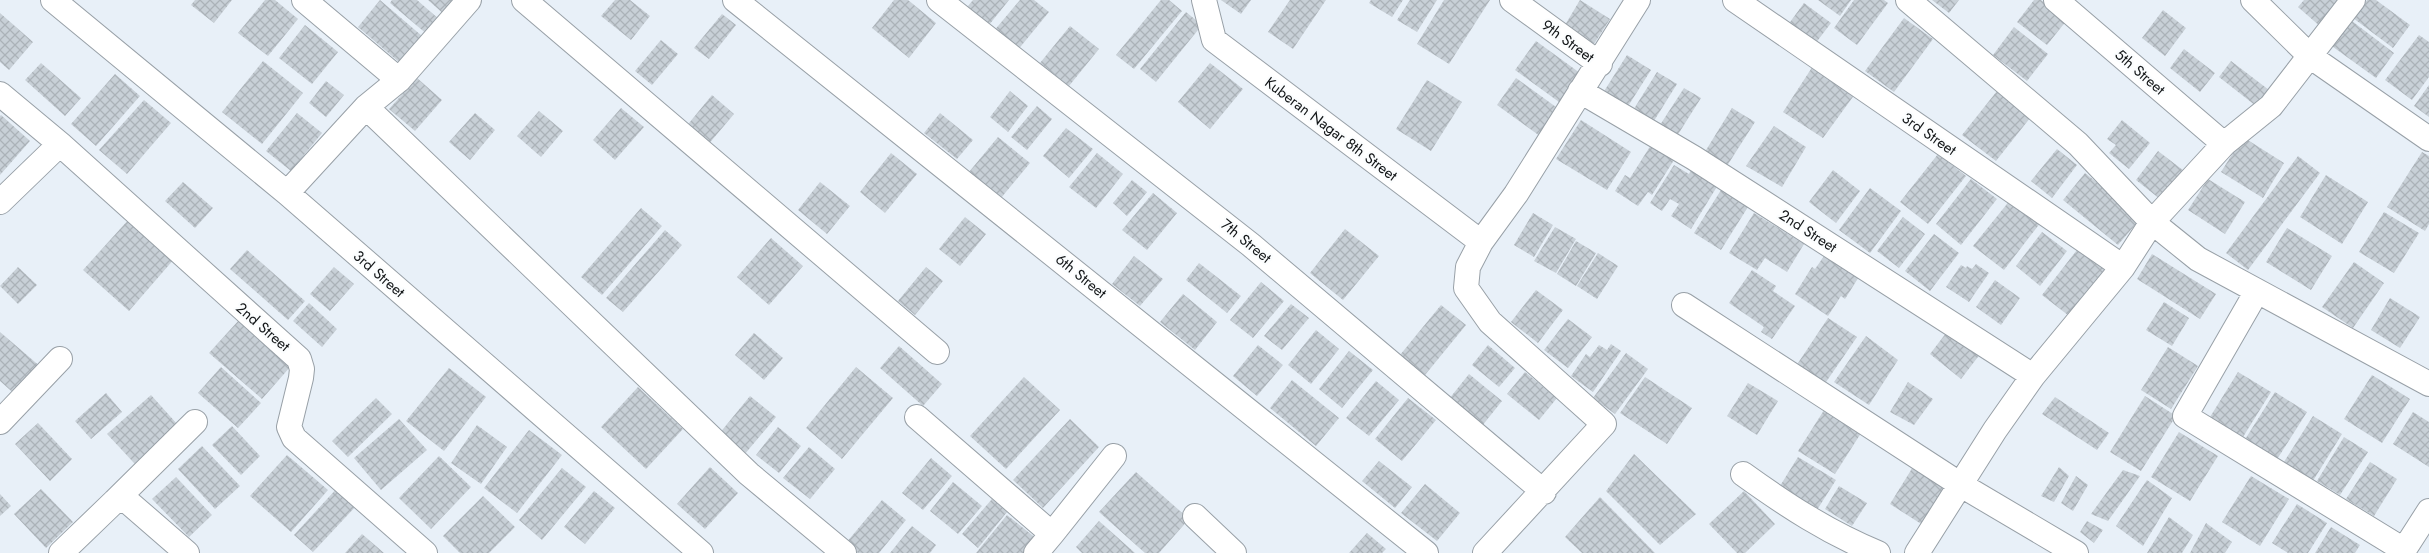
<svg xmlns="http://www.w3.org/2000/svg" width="2429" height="553" font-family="Jost,sans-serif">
  <defs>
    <pattern id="building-cross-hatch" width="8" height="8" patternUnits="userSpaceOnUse" patternTransform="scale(1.25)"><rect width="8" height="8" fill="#c8d0d7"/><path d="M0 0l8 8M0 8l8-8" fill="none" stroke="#abb2b8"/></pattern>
  </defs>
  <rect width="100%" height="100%" fill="#e8f0f8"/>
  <!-- building -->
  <path fill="url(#building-cross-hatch)" d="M195,0H232L214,23L191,5Z
    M265,0H275L298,19L268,56L238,33Z
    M380,0L429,42L406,68L358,27Z
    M392,0H417L440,20L428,35L390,3Z
    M428,0H455L446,16Z
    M615,0H630L650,16L631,40L601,16Z
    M894,0H908L936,23L909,58L872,28Z
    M973,0H1009L985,30L963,12Z
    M1020,0H1034L1049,12L1017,51L993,32Z
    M1161,0H1169L1182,11L1134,69L1116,55Z
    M1221,0H1251L1241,14Z
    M1290,0H1326L1293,49L1268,32Z
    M1371,0H1403L1392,17L1369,3Z
    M1410,0H1437L1417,32L1397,20Z
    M1444,0H1490L1449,64L1417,44Z
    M1580,0L1610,19L1594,44L1565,25Z
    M1818,0H1851L1840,16Z
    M1854,0H1884L1888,3L1857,45L1834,28Z
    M1932,0H1959L1949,13Z
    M2034,0H2041L2067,20L2047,45L2017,22Z
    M2304,0H2347L2322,28L2298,7Z
    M2367,0H2376L2410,25L2393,48L2353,18Z
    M1804,3L1831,23L1812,48L1785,29Z
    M2163,10L2186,28L2165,56L2142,38Z
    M1186,12L1202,25L1156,82L1140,69Z
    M0,13L33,42L9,70L0,62Z
    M722,14L736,25L709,59L694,48Z
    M1904,18L1933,39L1894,92L1865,71Z
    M2348,18L2394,53L2376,78L2329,44Z
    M305,25L338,52L312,84L279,58Z
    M1070,26L1099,49L1069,86L1040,63Z
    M2014,27L2048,54L2027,81L1993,55Z
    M2419,35L2429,42V77L2412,100L2385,80Z
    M661,40L678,54L652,85L635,71Z
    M1536,41L1591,81L1570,110L1515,70Z
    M2184,49L2215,73L2200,92L2170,68Z
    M1627,55L1651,70L1625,111L1601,96Z
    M263,61L303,93L262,144L222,112Z
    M2231,61L2269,90L2256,106L2219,77Z
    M41,63L81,98L65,116L25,80Z
    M1210,63L1243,89L1210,129L1178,102Z
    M1813,66L1855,94L1823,138L1783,112Z
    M1657,72L1677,84L1652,124L1632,112Z
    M115,74L140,96L96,146L71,124Z
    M417,78L442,100L415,131L389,109Z
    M1516,78L1567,115L1548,142L1497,105Z
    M1427,80L1462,102L1431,151L1396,129Z
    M326,81L344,95L326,117L309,103Z
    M2429,85V117L2414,106Z
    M1684,88L1701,98L1677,136L1660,125Z
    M1010,91L1028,106L1008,132L990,117Z
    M1997,91L2030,118L1996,161L1962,135Z
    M712,95L734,114L707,146L685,128Z
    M144,100L171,123L127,174L99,150Z
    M1037,106L1052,119L1027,150L1011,137Z
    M621,108L644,127L615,160L593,140Z
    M1732,108L1755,122L1725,169L1703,155Z
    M539,111L563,131L541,157L517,136Z
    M297,113L322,133L291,171L266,151Z
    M475,113L495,130L470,160L449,142Z
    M940,113L973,140L957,159L924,133Z
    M1,115L30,141L0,175V116Z
    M1581,120L1631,152L1607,190L1556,159Z
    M2122,120L2150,143L2129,169L2109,153L2116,145L2107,139Z
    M1774,126L1806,147L1782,187L1746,166Z
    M1066,128L1093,149L1069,178L1043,156Z
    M998,137L1030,163L1001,198L969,172Z
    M2243,137L2284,163L2263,198L2221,172Z
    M1651,145L1674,160L1652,195L1648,192L1638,206L1615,191L1625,175L1630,178Z
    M2057,149L2077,165L2052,198L2031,181Z
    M2158,151L2188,174L2165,203L2136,180Z
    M2422,152L2429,156V224L2425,231L2387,207Z
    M891,153L917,174L885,213L860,192Z
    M1097,153L1123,174L1096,208L1069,187Z
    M1938,154L1966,176L1928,224L1900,202Z
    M2298,156L2320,173L2248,270L2226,253Z
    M1674,165L1689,174L1692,168L1718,185L1691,229L1671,216L1679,204L1670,199L1662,211L1650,203Z
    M1833,170L1860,191L1836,223L1809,202Z
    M2085,173L2141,218L2118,245L2063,200Z
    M2326,175L2368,202L2342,244L2300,217Z
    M1971,179L1997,199L1961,245L1936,224Z
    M2208,179L2245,202L2225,234L2188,210Z
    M1132,180L1147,192L1127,216L1113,203Z
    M183,182L213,208L195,228L165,201Z
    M820,182L850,206L827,234L798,210Z
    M1870,188L1901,211L1870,253L1839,230Z
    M1721,190L1748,207L1721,250L1694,233Z
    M1153,193L1177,213L1147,250L1122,230Z
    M2011,199L2041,222L2004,270L1973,246Z
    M641,208L662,226L602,295L581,277Z
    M2384,212L2419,233L2394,273L2359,252Z
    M1533,213L1553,225L1534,257L1514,245Z
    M1754,213L1804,244L1787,272L1765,258L1757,270L1729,253Z
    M965,217L986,234L960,266L939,249Z
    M1903,217L1925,234L1899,268L1877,251Z
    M130,218L175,258L129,311L83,270Z
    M1555,227L1576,239L1556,273L1534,261Z
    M2287,228L2332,256L2311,290L2266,262Z
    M1345,229L1379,256L1343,300L1310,273Z
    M665,230L682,245L623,312L606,298Z
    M2042,232L2067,251L2040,286L2016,266Z
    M1934,234L1959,253L1930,291L1905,271Z
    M771,238L803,266L769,305L737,277Z
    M1576,241L1596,253L1576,286L1557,274Z
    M2080,246L2111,270L2073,319L2042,295Z
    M1829,249L1862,272L1845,299L1841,296L1828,316L1795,294L1812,267L1815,269Z
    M247,250L305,301L288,320L230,269Z
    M1598,253L1618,266L1597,299L1577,286Z
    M2152,254L2216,294L2200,319L2137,279Z
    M1134,256L1163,279L1140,306L1112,284Z
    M2354,262L2384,283L2353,328L2322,307Z
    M1199,263L1241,296L1227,313L1186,280Z
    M1976,264L1989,273L1969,302L1946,287L1961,265L1966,268L1967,266L1972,269Z
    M18,267L37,285L18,304L0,286Z
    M334,267L354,284L330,311L310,294Z
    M926,267L943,281L915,315L898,301Z
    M1752,270L1776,286L1773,291L1795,306L1772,339L1761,332L1764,327L1729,303Z
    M1995,280L2020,298L2001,325L1976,307Z
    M1261,282L1284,301L1253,338L1230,320Z
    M1536,290L1563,310L1538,343L1511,322Z
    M1183,294L1217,322L1195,350L1160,322Z
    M2390,298L2420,317L2400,348L2371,330Z
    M2164,302L2189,318L2172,346L2146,330Z
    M309,303L337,329L322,347L293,321Z
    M1291,304L1309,318L1282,350L1264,336Z
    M1441,305L1466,325L1425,375L1400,355Z
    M1828,318L1857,337L1824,385L1796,366Z
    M1568,319L1592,337L1568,368L1544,350Z
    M239,320L291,366L262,399L209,353Z
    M1950,328L1981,353L1961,379L1930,354Z
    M1316,330L1339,349L1311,384L1288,365Z
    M0,332L42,368L18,397L0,381Z
    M754,333L783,358L764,380L735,355Z
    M1866,336L1898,360L1869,405L1834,382Z
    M1611,344L1621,351L1593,392L1571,376L1586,354L1590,357L1599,345L1607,350Z
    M1258,345L1283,365L1257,396L1233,376Z
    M1488,345L1515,368L1499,387L1472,365Z
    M899,346L942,384L923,406L880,368Z
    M2168,347L2198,366L2171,409L2141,390Z
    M1349,351L1373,370L1342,408L1319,389Z
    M1626,353L1648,369L1615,414L1593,398Z
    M221,367L261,403L238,428L198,393Z
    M856,367L893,398L842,459L806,428Z
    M449,368L486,397L444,451L406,421Z
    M1525,372L1557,398L1539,420L1507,394Z
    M2238,372L2271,392L2243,437L2210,417Z
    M1469,374L1502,401L1482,426L1449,399Z
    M2372,375L2410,399L2382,443L2344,419Z
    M1024,377L1060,410L1006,469L970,436Z
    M1645,377L1692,408L1667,444L1620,413Z
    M1292,380L1339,418L1316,446L1270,408Z
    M1376,381L1399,400L1369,436L1346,418Z
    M1908,382L1933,399L1914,425L1890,412Z
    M1748,383L1778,401L1757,435L1727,416Z
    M638,387L683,429L646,469L601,427Z
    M2275,392L2307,412L2276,461L2244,441Z
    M106,393L122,412L91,439L75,421Z
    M151,395L178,425L135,464L107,434Z
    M750,396L776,417L744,455L719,434Z
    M2145,396L2176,416L2141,471L2110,452Z
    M2055,397L2109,433L2097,450L2042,414Z
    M376,398L392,414L348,457L332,441Z
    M1408,398L1436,420L1402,461L1375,439Z
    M1826,407L1863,430L1835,474L1798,451Z
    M2413,412L2429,422V467L2393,444Z
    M2313,416L2342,434L2311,484L2282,465Z
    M399,419L427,450L381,490L354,458Z
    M1070,419L1099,447L1043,508L1013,480Z
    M38,423L72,459L50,481L15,444Z
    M477,425L507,447L481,484L451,463Z
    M232,426L260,456L241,475L212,445Z
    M778,427L801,446L779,473L756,455Z
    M529,430L562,455L517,513L484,488Z
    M2179,432L2218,456L2190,501L2151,477Z
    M2344,437L2368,452L2340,495L2317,481Z
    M202,446L240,486L215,509L178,469Z
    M809,447L835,469L810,499L783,478Z
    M1634,454L1696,514L1660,545L1606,491Z
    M287,455L328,490L291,532L250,496Z
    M439,456L471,487L431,529L399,498Z
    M1798,457L1836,480L1817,510L1780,486Z
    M931,458L952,476L923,510L902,493Z
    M1379,461L1412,487L1395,508L1362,481Z
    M1916,462L1956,487L1929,529L1890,504Z
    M2370,462L2397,479L2374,516L2346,499Z
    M710,467L738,493L705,529L677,504Z
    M2059,467L2069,476L2054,502L2041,496Z
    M562,468L586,487L542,540L519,520Z
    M2123,470L2140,476L2108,521L2091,514Z
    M1136,472L1189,519L1159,553H1145L1099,512Z
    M2076,476L2088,485L2073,511L2061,503Z
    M2251,476L2289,499L2260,546L2222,522Z
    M176,477L212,515L189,537L152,499Z
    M2147,480L2172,498L2143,546L2116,526Z
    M953,482L982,506L958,534L930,511Z
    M1425,484L1460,513L1437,541L1401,513Z
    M339,486L358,504L313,552L294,535Z
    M1839,486L1867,503L1852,526L1825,509Z
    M41,489L73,522L46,548L14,514Z
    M594,491L615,508L585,544L564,527Z
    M1744,491L1775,524L1745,553H1737L1709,524Z
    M0,494L11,506L0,516Z
    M483,496L515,527L489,553H460L443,536Z
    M1600,497L1655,553H1582L1565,537Z
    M992,499L1007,512L978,548L962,534Z
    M882,500L906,520L879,553H858L846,543Z
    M2297,504L2327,523L2308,553H2288L2272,543Z
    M1007,515L1037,539L1025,553H976Z
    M2169,517L2193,535L2182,553H2147Z
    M1099,521L1135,553H1082L1076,547Z
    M2087,521L2103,530L2094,543L2080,532Z
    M2206,523L2232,542L2225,553H2190Z
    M912,526L936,545L930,553H890Z
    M2331,527L2360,545L2355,553H2315Z
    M1367,533L1386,549L1382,553H1349Z
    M362,534L384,553H345Z"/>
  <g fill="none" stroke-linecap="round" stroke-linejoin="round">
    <defs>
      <path id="minor" d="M53,0L287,193L701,553
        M304,0L399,80
        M524,0L937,352
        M735,0L1426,553
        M939,0L1251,245L1544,492
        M1204,0L1214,40L1481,242
        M1512,0L1600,64
        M1735,0L2123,267
        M1908,0L2078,144L2152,222L2198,259L2429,384
        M2056,0L2224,144
        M2253,0L2311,57L2429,139
        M1580,91L1694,158L2033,376
        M0,94L60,144L299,359L302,369L301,378L289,427L294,438L425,553
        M366,107L749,474L844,553
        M287,193L366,107L399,80L469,0
        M0,202L60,144
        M2257,291L2185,416L2404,550
        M1684,305L1961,485L2076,553
        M917,417L1052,534L1036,553
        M0,422L60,359
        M1743,474C1786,505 1829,533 1878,553
        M115,501L195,422
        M1195,516L1234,553
        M1052,534L1114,456
        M61,553L115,501H127L187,553
        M1485,553L1604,424L1490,322L1466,288L1468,267L1481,242L1516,194L1638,0
        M1917,553L1995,430L2033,376L2123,267L2152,222L2224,144L2271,106L2353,0
        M2402,553L2429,511"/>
    </defs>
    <!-- minor casing -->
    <use href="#minor" stroke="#98a0a7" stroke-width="26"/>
    <!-- minor -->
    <use href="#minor" stroke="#fff" stroke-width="24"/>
  </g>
  <g text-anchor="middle" stroke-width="4.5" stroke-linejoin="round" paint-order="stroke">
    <!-- street labels -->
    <g font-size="15" fill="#121517" stroke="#fbfdfe">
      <text transform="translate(1568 41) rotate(36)" y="5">9th Street</text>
      <text transform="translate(2140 72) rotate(41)" y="5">5th Street</text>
      <text transform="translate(1331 129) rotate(37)" y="5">Kuberan Nagar 8th Street</text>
      <text transform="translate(1929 134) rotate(35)" y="5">3rd Street</text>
      <text transform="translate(1808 231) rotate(33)" y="5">2nd Street</text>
      <text transform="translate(1246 241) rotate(39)" y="5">7th Street</text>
      <text transform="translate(379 274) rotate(41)" y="5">3rd Street</text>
      <text transform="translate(1081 276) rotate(39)" y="5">6th Street</text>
      <text transform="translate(263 327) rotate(41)" y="5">2nd Street</text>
    </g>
  </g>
</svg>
